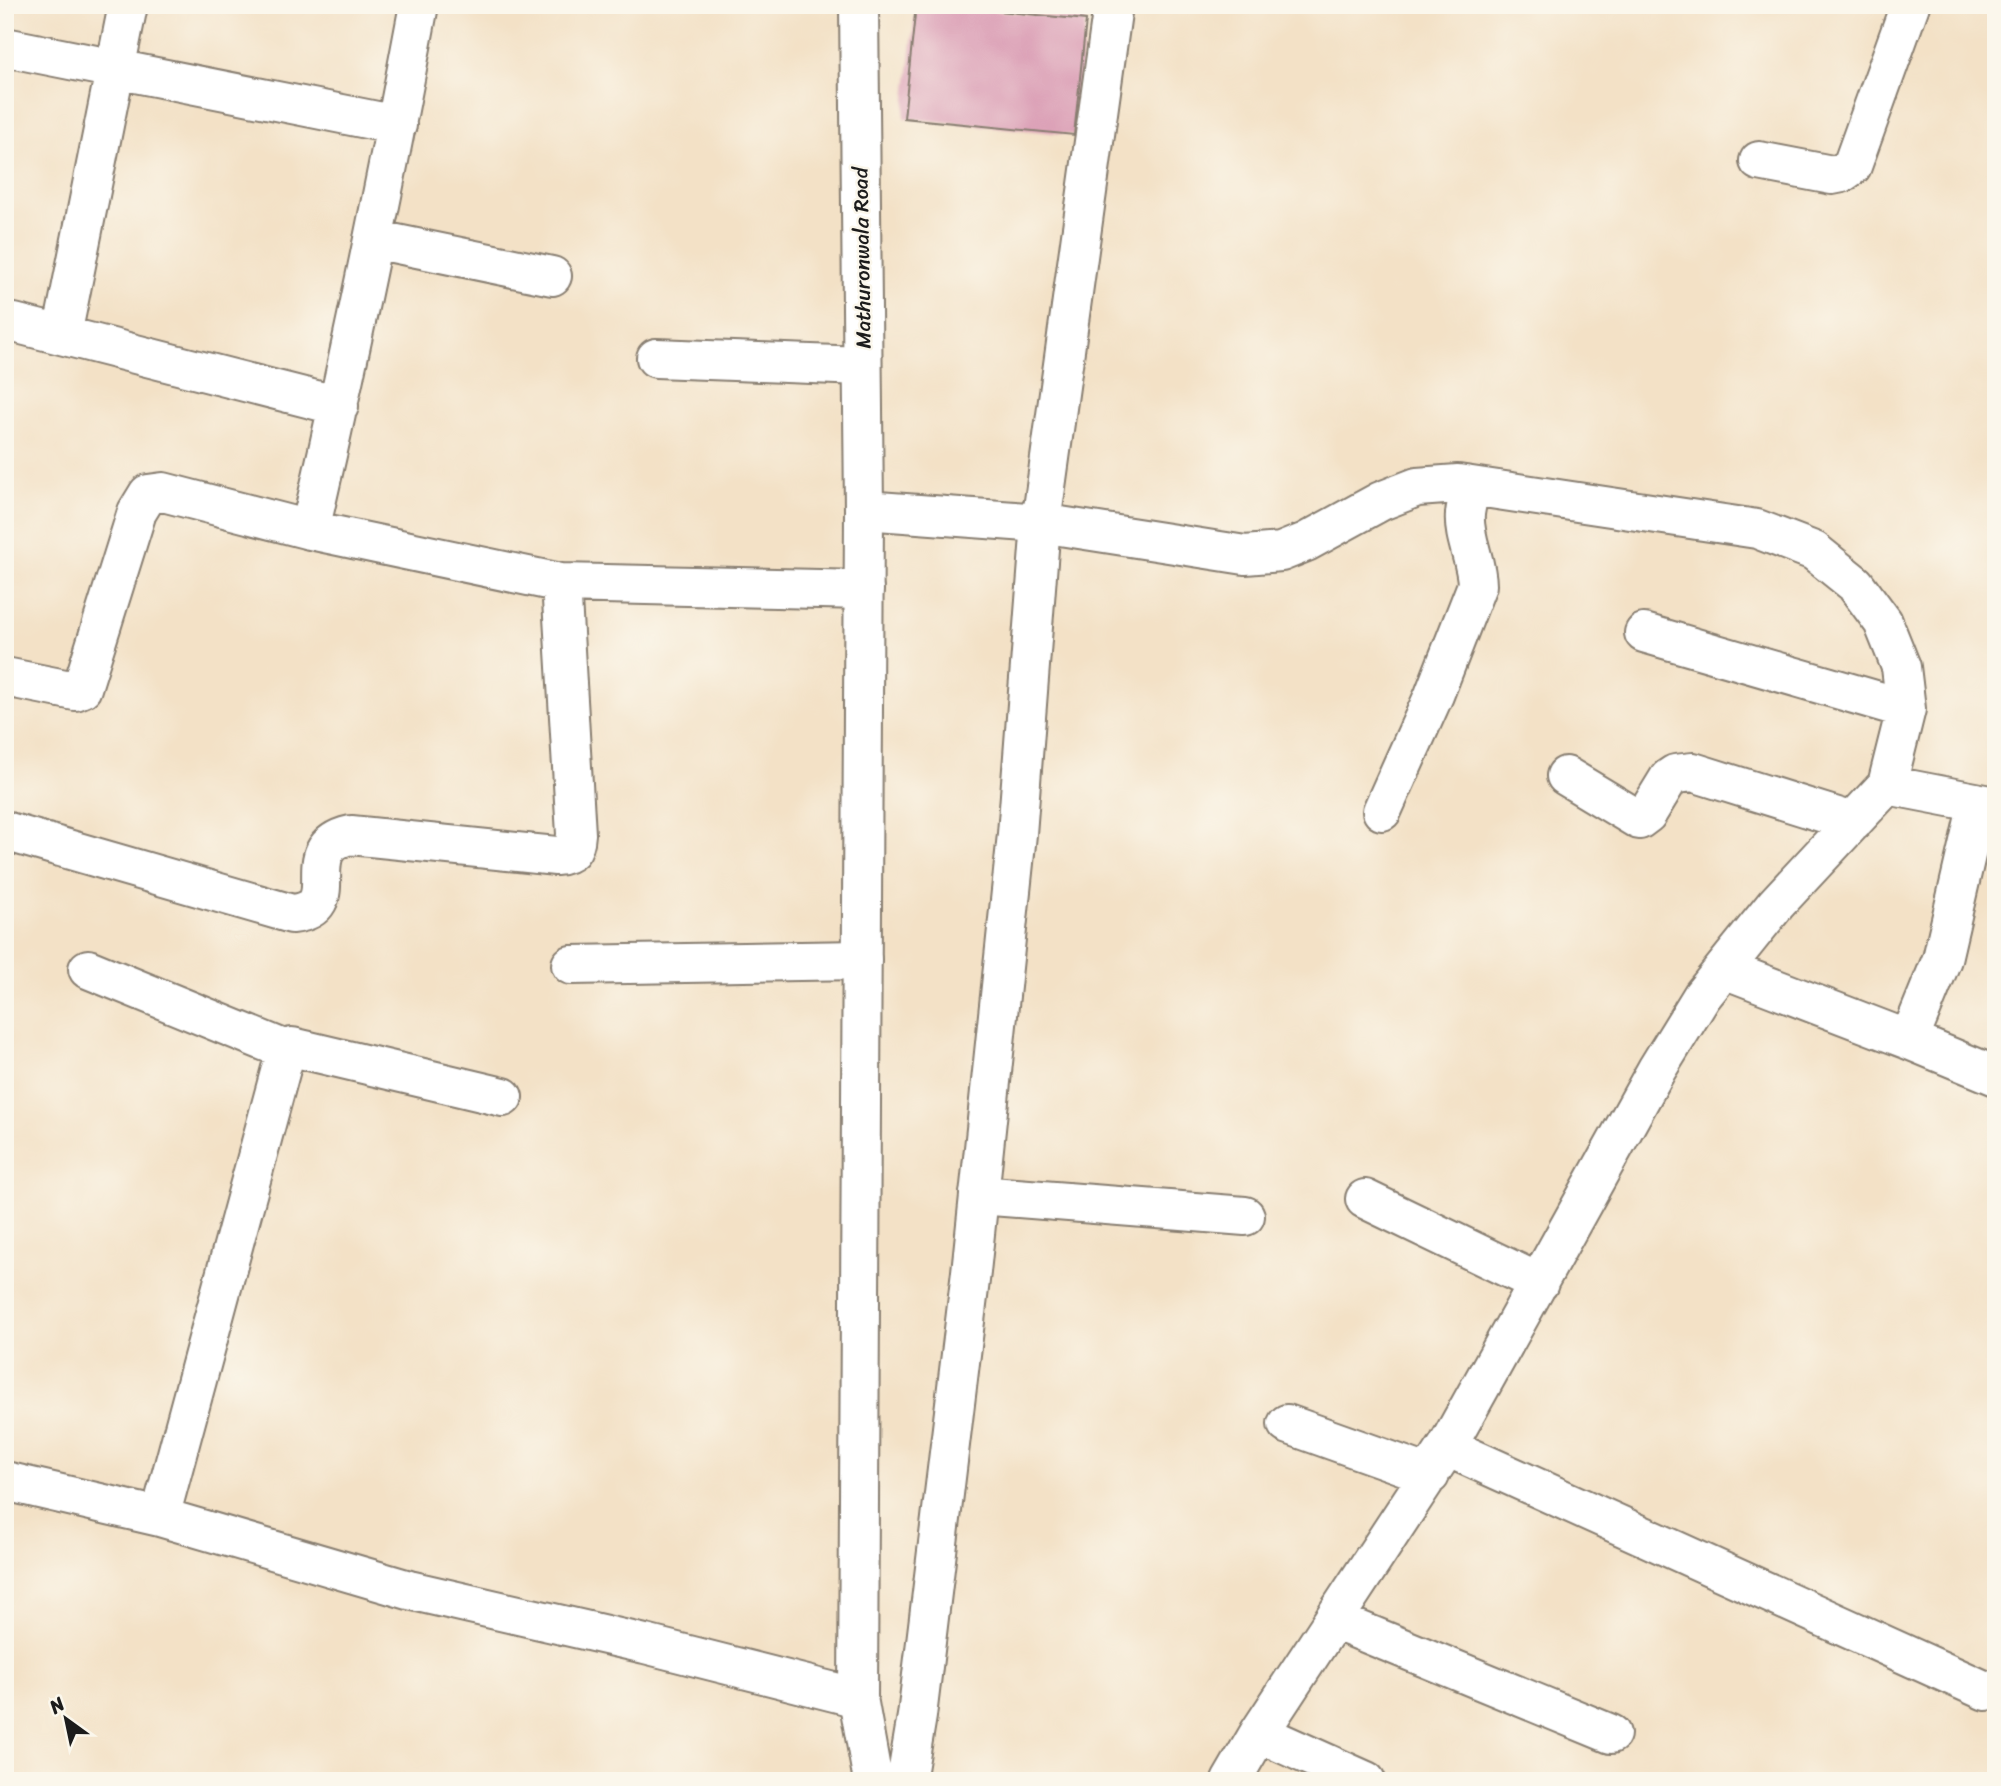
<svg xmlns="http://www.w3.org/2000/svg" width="2001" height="1786" font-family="Sriracha,sans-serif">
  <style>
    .building { fill: #d99ab2 }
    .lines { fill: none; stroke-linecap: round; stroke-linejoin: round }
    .minor-casing { stroke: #887e71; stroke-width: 42 }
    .tertiary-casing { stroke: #887e71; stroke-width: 42 }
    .minor { stroke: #fff; stroke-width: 38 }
    .tertiary { stroke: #fff; stroke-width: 38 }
    .labels { text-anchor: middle; stroke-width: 5; stroke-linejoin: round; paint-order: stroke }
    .street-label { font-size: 21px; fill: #1c1c1c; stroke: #fbf7ec }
  </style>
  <rect width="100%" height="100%" fill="#fbf7ec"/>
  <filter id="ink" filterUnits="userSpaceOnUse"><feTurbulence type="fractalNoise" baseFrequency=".0143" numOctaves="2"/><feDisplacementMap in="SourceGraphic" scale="14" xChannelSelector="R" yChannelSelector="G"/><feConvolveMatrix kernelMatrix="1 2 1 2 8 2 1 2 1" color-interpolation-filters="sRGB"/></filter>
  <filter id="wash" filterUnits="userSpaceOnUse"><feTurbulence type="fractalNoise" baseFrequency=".00686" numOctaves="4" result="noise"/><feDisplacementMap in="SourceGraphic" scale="28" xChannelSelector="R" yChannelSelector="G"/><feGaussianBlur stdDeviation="1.57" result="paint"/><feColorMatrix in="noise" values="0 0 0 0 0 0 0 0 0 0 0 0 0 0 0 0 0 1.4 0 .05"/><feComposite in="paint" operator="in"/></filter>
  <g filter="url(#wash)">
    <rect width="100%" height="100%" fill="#f3e1c6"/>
    <g id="blocks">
      <path class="building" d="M916,5H941L1086,20L1074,135L904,118Z"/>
    </g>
  </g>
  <g filter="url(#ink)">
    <use href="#blocks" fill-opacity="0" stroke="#887e71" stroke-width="2"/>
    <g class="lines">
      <g class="minor-casing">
        <path id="minor" d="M5,47L397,125
          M1759,161L1832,175L1842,173L1852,166L1910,5
          M373,239L552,276
          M14,323L339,406
          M62,335L128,5
          M656,358L862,366
          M864,510L1041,523L1245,555L1281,552L1306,542L1381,501L1417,487L1458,484L1757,529L1814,551L1855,584L1883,622L1901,667L1906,709L1887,785
          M310,530C350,356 386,181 419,5
          M561,583L864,590
          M1644,633L1906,709
          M5,677L75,691L82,688L137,512L148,494L163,492L310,530L561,583L576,834C575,850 571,855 556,856L351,835C291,848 351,908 292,914L5,831
          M1566,776L1639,820L1647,814L1669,778L1675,774L1693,772L1853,822
          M1382,811L1434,695L1477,585C1477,561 1463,538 1465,514C1466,505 1469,495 1470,486
          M571,965L862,960
          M88,969L286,1050L292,1047L503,1097
          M1724,969L1909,1040L1996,1076
          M1909,1040L1942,959L1978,803
          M979,1195L1245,1216
          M1365,1199L1539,1283
          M1287,1424L1430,1475
          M1447,1447L1986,1691
          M5,1481L160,1517L409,1590L645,1644L858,1698
          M160,1517L286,1050
          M1334,1620L1611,1734
          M1259,1733L1366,1781
          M1231,1781L1259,1733L1447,1447L1657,1069L1702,996L1776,904L1887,785L1996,806"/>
      </g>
      <g class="tertiary-casing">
        <path id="tertiary" d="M859,5L864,510L858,1698L873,1781
          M906,1781L917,1716L971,1272L1017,834L1041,523L1113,5"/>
      </g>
      <use href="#minor" class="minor"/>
      <use href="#tertiary" class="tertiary"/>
    </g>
  </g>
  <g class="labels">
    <g class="street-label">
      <text transform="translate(862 258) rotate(-91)" y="7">Mathuronwala Road</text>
    </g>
  </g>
  <rect width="2001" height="1786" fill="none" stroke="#fbf7ec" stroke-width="28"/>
  <g transform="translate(66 1719) rotate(327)" stroke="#fbf7ec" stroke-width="5" paint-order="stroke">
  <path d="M0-5L12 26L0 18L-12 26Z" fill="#1c1c1c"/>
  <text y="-10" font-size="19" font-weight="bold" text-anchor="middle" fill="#1c1c1c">N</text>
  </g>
</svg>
